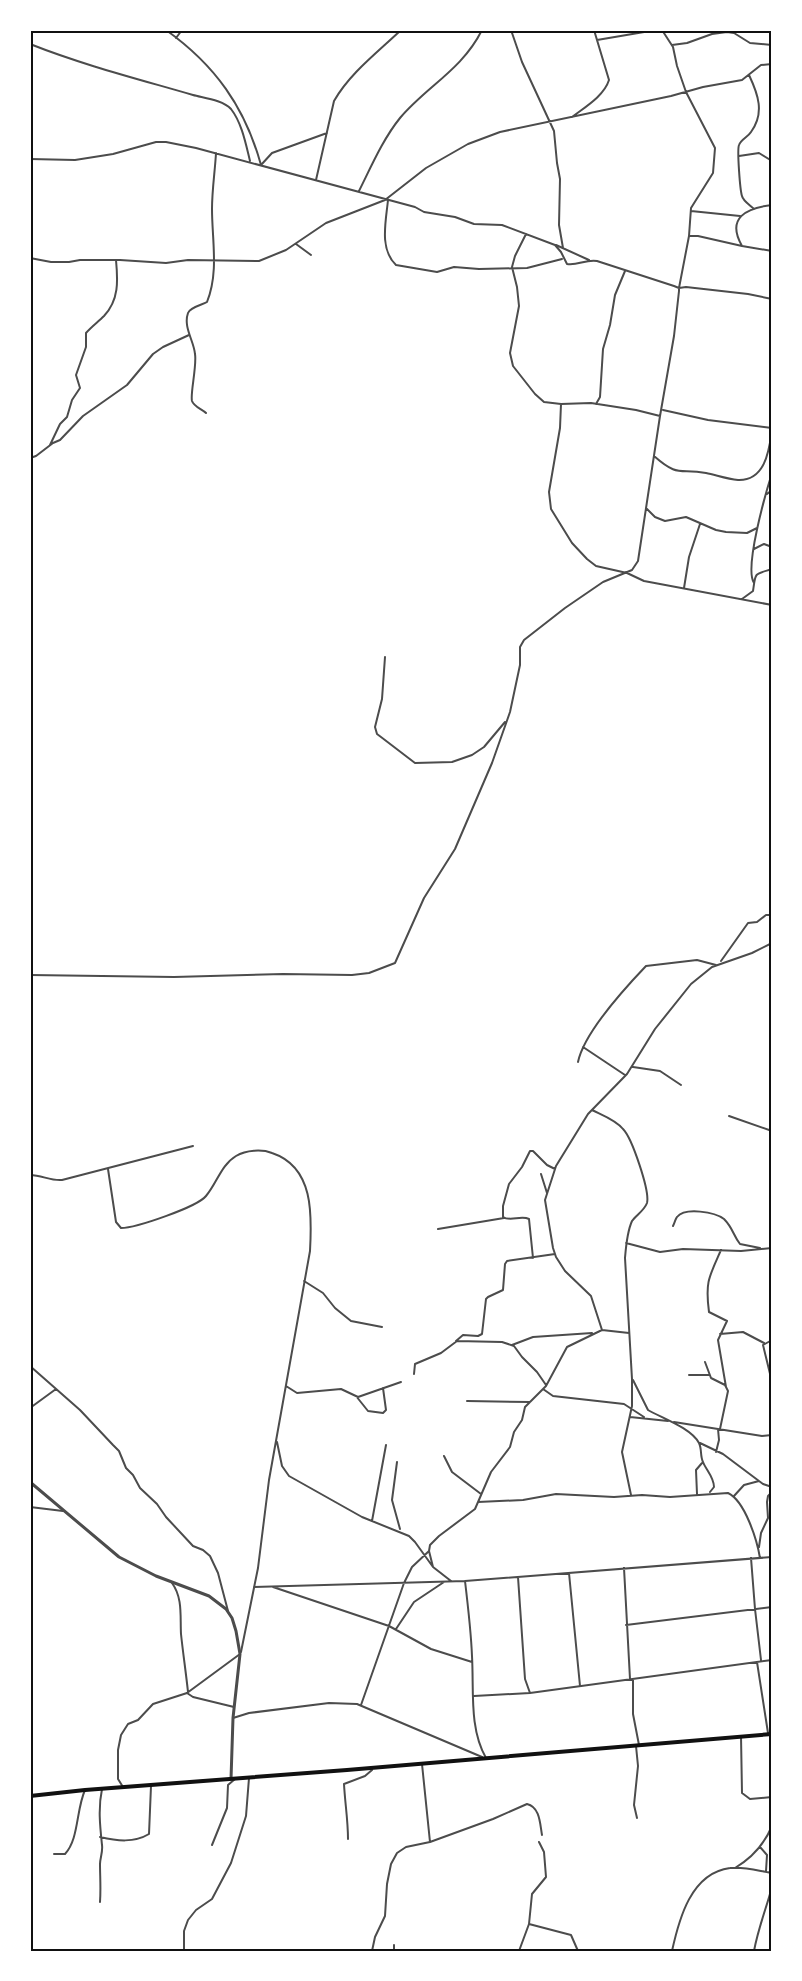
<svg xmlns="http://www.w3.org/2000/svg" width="802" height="1981" font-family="'Roboto Condensed',sans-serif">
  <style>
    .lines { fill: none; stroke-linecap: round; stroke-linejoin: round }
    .minor { stroke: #4c4c4c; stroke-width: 2 }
    .tertiary { stroke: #4c4c4c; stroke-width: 3 }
    .secondary { stroke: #111; stroke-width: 4 }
    .neatline { fill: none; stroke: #111; stroke-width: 2 }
  </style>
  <rect width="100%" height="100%" fill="#fff"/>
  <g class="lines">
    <path class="minor" d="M166,30C215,65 245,107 261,165
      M511,30L522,62L554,131L557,163L560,179L559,225L563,248
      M662,30L673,47L677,66L686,92L715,148L713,173L691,208L689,236
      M176,38L182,30
      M597,40L656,30
      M30,44C83,65 138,79 193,95C204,98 223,100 231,109C242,123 246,145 250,161
      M672,45L687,43L712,34L727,32L734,33L750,43L772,45
      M749,75C758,94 765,113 751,132C748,137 741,139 739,145C737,150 740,190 742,196C743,201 750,205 754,209
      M572,117C585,107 604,96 609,80L594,30
      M739,156L759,153L772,161
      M30,159L75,160L113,154L156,142H166L196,148L415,207L424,212L455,217L474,224L502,225L555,245L561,252L567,264C577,266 586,259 597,261L674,286L679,288V291L674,336L660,416L638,561L632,570L603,582L565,608L524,640L520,647V665L510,712L492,763L455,849L424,898L395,963L369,973L352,975L283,974L174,977L30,975
      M261,165L272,153L327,133
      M316,180L334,101C350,73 378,52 401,30
      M359,191C371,167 383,139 400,118C427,86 462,70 482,30
      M388,200C386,221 379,249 396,265L437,272L454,267L479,269L527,268L562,259
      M691,211L740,216
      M526,234L515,256L512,267L517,287L519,306L510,353L513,366L535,394L544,402L561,404L591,403L636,410L660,416
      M296,244L311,255
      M556,245L589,260
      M742,246C726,218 746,208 772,205
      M772,251L742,246L698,236H689L679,288L686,287L748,294L772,299
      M30,258L51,262H69L80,260H120L166,263L188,260L259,261L286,250L326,223L385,200L426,168L468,144L500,132L671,96L703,87L742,80L761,65L772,64
      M561,404L560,428L549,492L551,509L572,543L587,559L596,566L627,573L644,581L772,605
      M596,404L600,397L603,349L610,325L615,295L625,271
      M663,410L708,420L772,428
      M206,413C202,409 194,407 192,401C190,394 197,366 195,354C194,341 183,327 188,313C190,307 202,305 207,302C219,272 212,240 212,209C212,190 215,171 216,153
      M50,445L60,424L67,417L72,400L80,388L76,375L86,347V333C91,327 98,322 104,316C119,300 118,281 116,260
      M654,456C679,478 679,468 706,473C716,475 727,479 738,480C765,481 769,451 772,431
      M30,458L36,456L53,443L60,440L83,416L127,385L153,354L163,347L189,335
      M767,494L772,490
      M646,508L655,517L665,521L686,517L716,530L726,532L747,533L757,528
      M754,549L764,544L772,547
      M754,583C744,568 766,492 772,473
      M684,588L689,557L700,524
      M742,599L753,591C756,572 753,575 772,569
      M385,657L382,699L375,727L377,734L381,737L415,763L452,762L472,755L484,747L505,722
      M721,961L748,923L757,922L766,915H772
      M583,1047L625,1075
      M578,1062C584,1033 625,988 646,966L697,960L716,965
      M633,1067L660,1071L681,1085
      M592,1110C602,1115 616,1120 623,1129C632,1138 650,1191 647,1203C644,1211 636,1215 632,1221C627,1232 626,1246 625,1258L632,1379V1406L622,1452L631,1495
      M729,1116L772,1131
      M108,1169L116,1222L121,1228C136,1228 197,1207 206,1196C217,1183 221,1165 236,1156C246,1150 262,1149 272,1153C314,1167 312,1215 310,1251L269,1480L258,1568L241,1652
      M541,1174L547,1193
      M30,1175C42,1175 50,1181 62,1180L193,1146
      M673,1226C674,1224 676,1218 677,1217C685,1207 715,1212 724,1219C733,1228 733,1235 740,1244L760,1248
      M438,1229L504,1218
      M626,1243L660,1252L683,1249L741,1251L772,1248
      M721,1250C709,1277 705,1282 709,1312L727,1321L718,1340L726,1387
      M533,1258L529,1219C521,1215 510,1222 503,1217V1206L509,1184L522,1167L530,1151H533L547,1165L555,1169
      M304,1281L323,1293L335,1308L351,1321L382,1327
      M771,1304L772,1280
      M602,1330L591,1296L565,1271L556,1257L553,1248L545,1200L556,1166L588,1114L627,1074L655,1029L691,984L712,967L752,953L772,943
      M720,1334L743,1332L764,1343
      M456,1341L463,1335L478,1336L482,1334L486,1299L488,1297L503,1290L505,1264L507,1261L555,1254
      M512,1345L533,1337L592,1333
      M705,1362L711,1378L725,1385L728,1391L720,1429
      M30,1366L80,1410L113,1445L119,1451L126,1468L133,1475L140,1488L157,1504L166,1517L193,1546L203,1550L210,1556L218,1573L228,1611
      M414,1374L415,1364L441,1353L457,1341L502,1342L514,1346L522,1357L537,1372L546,1385
      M689,1375H709
      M633,1380L648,1410C662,1418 691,1428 699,1443C702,1449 700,1456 703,1462C706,1470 714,1477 714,1487L710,1492
      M772,1382L763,1345L772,1340
      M286,1386L297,1393L341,1389L358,1397L401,1382
      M543,1389L553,1396L624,1404L644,1417
      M356,1396L368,1411L383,1413L386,1410L383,1388
      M467,1401L530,1402
      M30,1408L56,1389
      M630,1417L668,1421
      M674,1422L762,1436L772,1435
      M277,1442L282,1466L289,1476L362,1517L409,1536L415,1542L433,1567L451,1581
      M700,1443L723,1454L763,1484L772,1487
      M716,1452L719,1440L718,1429
      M444,1456L452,1472L481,1494
      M397,1462L392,1500L400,1529
      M697,1494L696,1470L702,1463
      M734,1496L744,1485L759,1481
      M478,1502L523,1500L556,1494L614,1497L642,1495L670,1497L728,1493C745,1501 757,1540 760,1558
      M30,1507L63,1511
      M372,1521L386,1445
      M759,1547L761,1533L768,1518L767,1502L768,1496L772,1492
      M751,1558L755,1609L761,1660
      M433,1567L429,1551L430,1545L439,1536L475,1509L491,1472L510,1447L514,1432L522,1420L525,1407L546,1386L567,1347L602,1330L629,1333
      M624,1568L630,1679
      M569,1573L580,1686
      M518,1577L525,1679L530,1693
      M465,1581C468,1606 471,1631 472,1656C474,1691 469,1728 486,1758
      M172,1583C183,1598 180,1617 181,1634C183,1653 186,1673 188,1692
      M254,1587L465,1581L772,1557
      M273,1587L389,1626L431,1649L472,1662
      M626,1625L772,1607
      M396,1629L414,1602L444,1582
      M757,1662L768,1733
      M633,1679V1714L639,1745
      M187,1693L193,1697L234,1707
      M474,1696L530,1693L772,1660
      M361,1705L404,1583L412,1567L429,1551
      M233,1718L249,1713L329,1703L357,1704L482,1757
      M741,1736L742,1793L750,1799L772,1797
      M636,1746L638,1766L634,1805L637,1818
      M422,1764L430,1842
      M123,1787L118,1779V1750L121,1735L128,1724L138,1720L153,1704L187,1693L240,1654
      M100,1837C117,1841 134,1843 149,1834L151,1786
      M348,1839C348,1820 345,1803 344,1784L365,1776L372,1770
      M212,1845L227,1808L228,1785L235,1779
      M760,1847L767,1855L766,1871
      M54,1854H65C79,1839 76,1810 85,1790
      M735,1868C752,1858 764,1845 772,1826
      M100,1902C101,1889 100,1876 100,1864C100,1858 103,1852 102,1845C100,1826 98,1808 102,1789
      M529,1924L571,1935L578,1951
      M394,1945V1951
      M184,1951V1931L188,1920L196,1910L212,1899L231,1863L246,1816L249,1778
      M372,1951L375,1937L385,1916L387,1884L391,1864L397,1853L406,1847L430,1842L493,1819L527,1804C540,1807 540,1824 542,1835
      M519,1951L529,1924L532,1894L546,1877L544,1852L539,1842
      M672,1951C679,1919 691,1873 730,1868C743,1866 759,1871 772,1873
      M754,1951C758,1929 766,1909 772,1887"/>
    <path class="tertiary" d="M30,1482L119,1557L156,1576L209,1596L226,1609L232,1618L236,1631L240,1654L233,1718L231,1779"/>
    <path class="secondary" d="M30,1796L85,1790L347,1770L772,1734"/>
  </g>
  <rect width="802" height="1981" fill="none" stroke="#ffffff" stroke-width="63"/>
  <rect x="32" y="32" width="738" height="1918" class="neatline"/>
</svg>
